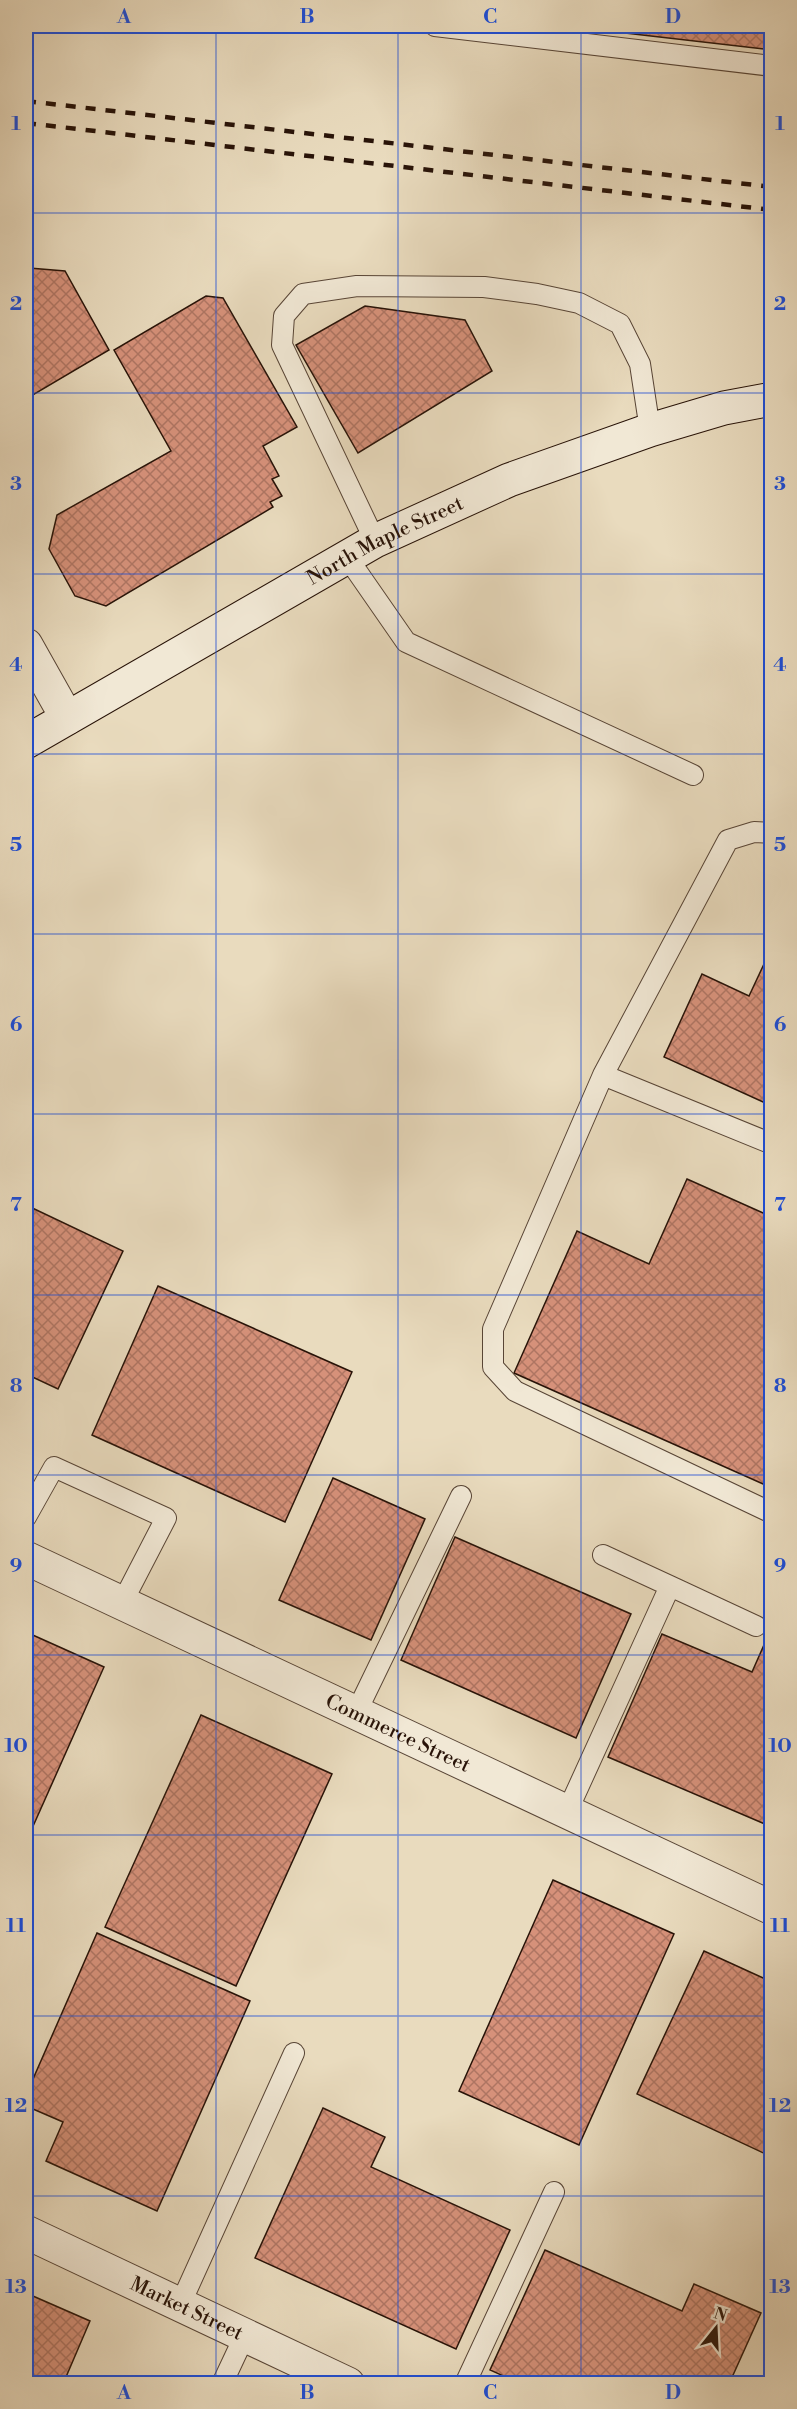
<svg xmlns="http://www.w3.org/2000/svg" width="797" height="2409" font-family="'Libre Bodoni',serif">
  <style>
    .building { fill: url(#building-cross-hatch); stroke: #281308; stroke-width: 1.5 }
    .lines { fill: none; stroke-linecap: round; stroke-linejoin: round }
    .lane-casing { stroke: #584536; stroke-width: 22 }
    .street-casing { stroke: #584536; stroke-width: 35 }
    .secondary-casing { stroke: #281308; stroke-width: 35 }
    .lane { stroke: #f1e8d5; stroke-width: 20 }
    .street { stroke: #f1e8d5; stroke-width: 33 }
    .secondary { stroke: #f1e8d5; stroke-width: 33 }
    .rail { stroke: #281308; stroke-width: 4.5; stroke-dasharray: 10 10; stroke-linecap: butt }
    .grid { fill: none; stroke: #1d4ed8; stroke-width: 1.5; stroke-opacity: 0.55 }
    .labels { text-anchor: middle; stroke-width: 6; stroke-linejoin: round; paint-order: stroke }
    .street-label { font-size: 20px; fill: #281308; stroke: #f1e8d5 }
    .neatline { fill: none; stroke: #1d4ed8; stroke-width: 2 }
    .grid-label { font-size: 20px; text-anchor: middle; font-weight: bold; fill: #1d4ed8 }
  </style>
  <defs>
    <pattern id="building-cross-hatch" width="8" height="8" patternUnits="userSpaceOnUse" patternTransform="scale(1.5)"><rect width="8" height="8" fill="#d6917a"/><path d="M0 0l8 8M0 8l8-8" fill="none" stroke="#ae7562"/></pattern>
  </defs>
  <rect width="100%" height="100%" fill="#e9dbbe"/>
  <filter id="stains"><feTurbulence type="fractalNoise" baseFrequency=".00333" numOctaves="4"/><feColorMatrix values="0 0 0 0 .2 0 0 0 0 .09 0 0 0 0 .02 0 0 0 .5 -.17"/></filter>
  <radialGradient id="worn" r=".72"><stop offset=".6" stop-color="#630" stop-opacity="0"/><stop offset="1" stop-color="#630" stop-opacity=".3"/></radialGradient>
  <path class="building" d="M564,26H772V50Z
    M29,268L65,271L109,350L26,399V270Z
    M206,296L223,298L297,427L263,446L279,476L272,479L282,496L270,502L273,507L106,606L75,596L49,549L57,515L171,451L114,350Z
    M365,306L465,320L492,371L358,453L296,345Z
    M772,947V1106L664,1057L702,974L749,996Z
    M687,1179L772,1217V1488L514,1373L577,1231L649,1264Z
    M26,1205L123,1251L58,1389L26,1374Z
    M158,1286L352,1372L285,1522L92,1435Z
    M333,1478L425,1519L371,1640L279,1600Z
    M455,1537L631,1614L576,1738L401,1660Z
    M771,1629L772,1827L608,1757L662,1634L752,1672Z
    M26,1632L104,1667L26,1842Z
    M201,1715L332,1774L236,1986L105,1927Z
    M553,1880L674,1934L579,2145L459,2091Z
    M97,1933L250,2001L157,2211L46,2161L63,2122L26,2106V2095Z
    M704,1951L772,1982V2157L637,2094Z
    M323,2108L385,2137L371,2167L510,2230L456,2349L255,2258Z
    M545,2250L682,2311L694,2284L761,2313L729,2384H521L490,2370Z
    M26,2293L90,2321L63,2384H26Z"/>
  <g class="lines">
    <g class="lane-casing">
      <path id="lane" d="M435,26L772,66
        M375,541L282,345L284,316L303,294L357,286L484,287L537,294L579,303L620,324L640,364L650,430
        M347,557L406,642L693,775
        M772,833L754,832L728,840L603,1075L493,1329V1367L515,1391L772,1513
        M603,1075L772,1144
        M26,1517L54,1467L166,1518L122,1603
        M603,1555L670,1586
        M356,1713L461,1496
        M567,1812L670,1586L756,1626
        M180,2305L294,2053
        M222,2384L245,2335
        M465,2384L554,2192"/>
    </g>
    <g class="street-casing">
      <g id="street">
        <path d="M26,645L67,718"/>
        <path id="s1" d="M26,1558L772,1908"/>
        <path id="s2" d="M26,2232L348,2384"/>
      </g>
    </g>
    <g class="secondary-casing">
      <g id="secondary">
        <path id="s3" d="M26,742L375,541L509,480L650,430L724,408L772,399"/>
      </g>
    </g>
    <use href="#lane" class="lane"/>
    <use href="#street" class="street"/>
    <use href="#secondary" class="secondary"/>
    <path class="rail" d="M26,101L772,187
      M26,123L772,210"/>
  </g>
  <path class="grid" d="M216,26V2384M398,26V2384M581,26V2384M26,213H772M26,393H772M26,574H772M26,754H772M26,934H772M26,1114H772M26,1295H772M26,1475H772M26,1655H772M26,1835H772M26,2016H772M26,2196H772"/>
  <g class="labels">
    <g class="street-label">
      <text dy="7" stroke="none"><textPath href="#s3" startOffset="412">North Maple Street</textPath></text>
      <text dy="7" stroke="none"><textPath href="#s1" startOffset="411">Commerce Street</textPath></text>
      <text dy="7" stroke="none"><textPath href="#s2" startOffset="178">Market Street</textPath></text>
    </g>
  </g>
  <rect width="797" height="2409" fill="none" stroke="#e9dbbe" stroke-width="66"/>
  <g transform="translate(716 2328) rotate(18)" stroke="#f1e8d5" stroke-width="4.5" paint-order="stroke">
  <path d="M0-4.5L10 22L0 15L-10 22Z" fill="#281308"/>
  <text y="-9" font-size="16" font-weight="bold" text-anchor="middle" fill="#281308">N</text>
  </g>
  <rect x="33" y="33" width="731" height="2343" class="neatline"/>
  <g class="grid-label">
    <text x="124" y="23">A</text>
    <text x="307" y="23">B</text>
    <text x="490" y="23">C</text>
    <text x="673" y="23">D</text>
    <text x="16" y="130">1</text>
    <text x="780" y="130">1</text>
    <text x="16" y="310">2</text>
    <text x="780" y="310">2</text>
    <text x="16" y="490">3</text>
    <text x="780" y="490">3</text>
    <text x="16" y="671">4</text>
    <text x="780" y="671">4</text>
    <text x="16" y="851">5</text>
    <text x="780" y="851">5</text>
    <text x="16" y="1031">6</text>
    <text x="780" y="1031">6</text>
    <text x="16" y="1211">7</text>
    <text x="780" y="1211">7</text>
    <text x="16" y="1392">8</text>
    <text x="780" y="1392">8</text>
    <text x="16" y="1572">9</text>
    <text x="780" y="1572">9</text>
    <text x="16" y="1752">10</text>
    <text x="780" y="1752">10</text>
    <text x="16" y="1932">11</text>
    <text x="780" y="1932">11</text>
    <text x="16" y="2112">12</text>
    <text x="780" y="2112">12</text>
    <text x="16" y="2293">13</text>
    <text x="780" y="2293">13</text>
    <text x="124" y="2399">A</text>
    <text x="307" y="2399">B</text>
    <text x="490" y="2399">C</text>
    <text x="673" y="2399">D</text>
  </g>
  <rect width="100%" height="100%" filter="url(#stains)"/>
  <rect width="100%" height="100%" fill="url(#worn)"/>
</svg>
